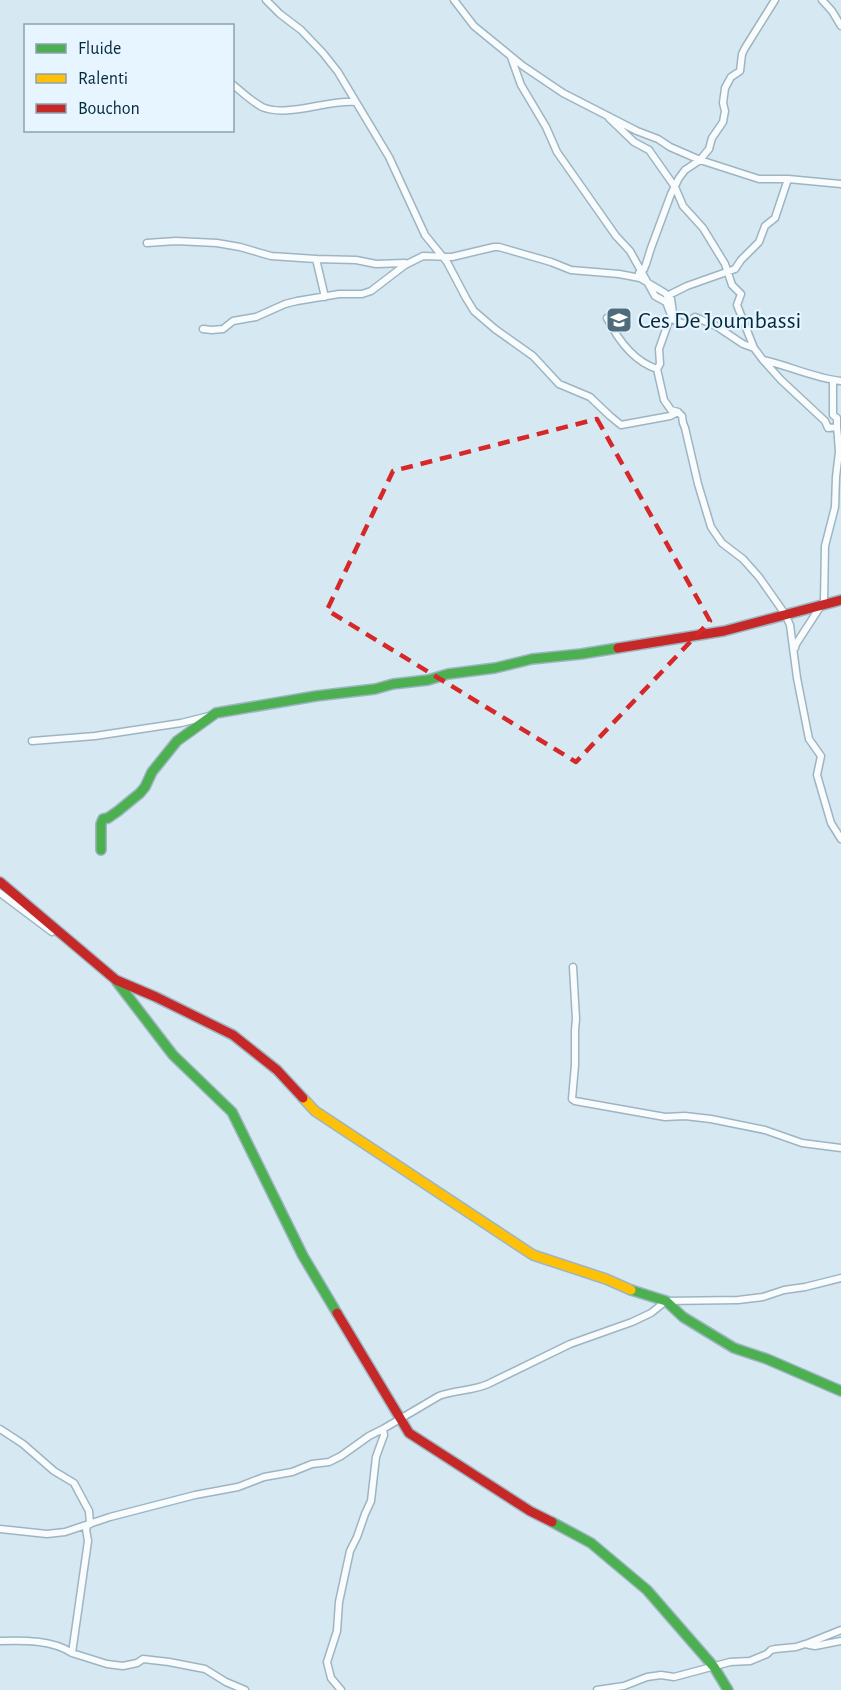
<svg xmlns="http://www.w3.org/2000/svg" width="841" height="1690" font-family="'Alegreya Sans',sans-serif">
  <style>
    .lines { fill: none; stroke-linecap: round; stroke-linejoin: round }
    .street-casing { stroke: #9db5c2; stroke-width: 9 }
    .fast-casing { stroke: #9db5c2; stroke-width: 12 }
    .slow-casing { stroke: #9db5c2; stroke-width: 12 }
    .jam-casing { stroke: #9db5c2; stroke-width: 12 }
    .street { stroke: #f9fcfd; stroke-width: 6 }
    .fast { stroke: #4caf50; stroke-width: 9 }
    .slow { stroke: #ffc107; stroke-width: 9 }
    .jam { stroke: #c62828; stroke-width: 9 }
    .marked { fill: none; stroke: #d62828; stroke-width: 4.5; stroke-dasharray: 12 8; stroke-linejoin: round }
    .labels { text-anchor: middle; stroke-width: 4.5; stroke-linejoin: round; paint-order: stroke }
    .poi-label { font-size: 24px; fill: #04293b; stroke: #e6f5ff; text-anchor: start }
  </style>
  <rect width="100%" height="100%" fill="#d6e8f2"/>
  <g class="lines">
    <g class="street-casing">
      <path id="street" d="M266,0L280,14L301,30L323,53L338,72L389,157L425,235L447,262L466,298L474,311L495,329L533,356L559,384L590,397L610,416L621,425L670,416L678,412
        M454,0L474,26L523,66L563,93L637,131L658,139L670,147L700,160L759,179H788L841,184
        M822,0L832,11L841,26
        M511,57L521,85L546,127L557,152L616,236L630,251L655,296L666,302L671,315L659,349L660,364L657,369
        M232,84C242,92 251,101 262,107C287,118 329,99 356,102
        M609,118L634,142L649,150L675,187L683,206L703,228L725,264L732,285L741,294L737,305L754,348
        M147,243L176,241L217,243L240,247L271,256L316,259L325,297
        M316,259L356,260L376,264L405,263
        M639,273L644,269L646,264L651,248L671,194L679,178L685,170L700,160L709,149L712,138L723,122L725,111L723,103L725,88L731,77L740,71L742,54L745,48L775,0
        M667,296L687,286L735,269L741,260L759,242L765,226L775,218L788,179
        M607,318C618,340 633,361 657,369L664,400L671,410L678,412L682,416L683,423L685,428L698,484L711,527L722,543L743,559L759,577L785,614L790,625L797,678L809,739L821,756L817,775L831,823L841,839
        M203,329L212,330L223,329L233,321L256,317L285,304L297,301L339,294H362L371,291L405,265L423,256L452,257L494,247H499L551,262L571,270L619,274L640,278L665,293L671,299L674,320L684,324L695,317L716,326L743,344L754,348L763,360L781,380L825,421L828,428L837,427L838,437L841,440
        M763,360C790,366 814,378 841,381
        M833,381V415L837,418V427
        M795,648L796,644L824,601L825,546L835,507L836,477L839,452L838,438
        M32,741L95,736L181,723L209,716
        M0,893L52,932
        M573,967L576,1019L575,1030V1065L572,1099L575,1101L665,1117L685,1116L711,1119L765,1130L802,1143L841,1148
        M0,1429L23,1444L54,1471L74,1483L89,1511L90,1524
        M88,1525L86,1529L88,1541L72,1653L107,1664L123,1666L137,1663L143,1659L169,1662L205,1669L226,1682L245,1690
        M0,1529L47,1534L65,1532L110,1517L195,1495L238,1487L264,1477L292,1472L312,1464L329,1462L341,1456L369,1436L383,1429L439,1396C455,1390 472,1391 488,1384L570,1344L632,1322L651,1313L666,1301L738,1300L763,1297L784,1290L805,1287L841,1278
        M0,1641C23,1640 53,1640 72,1653
        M806,1644L841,1630
        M341,1690L331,1678L327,1662L337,1631L339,1602L350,1551L357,1537L365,1514L371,1501L376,1457L384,1435L383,1429
        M597,1690L624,1686L647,1677L661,1675L674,1677L730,1662L750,1661L767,1654L771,1650L775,1649L796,1647L805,1644L815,1646L841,1641"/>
    </g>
    <g class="fast-casing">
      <path id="fast" d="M101,850V824L103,819L108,818L118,811L140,793L145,787L152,772L177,741L216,713L316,696L375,689L393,684L428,680L448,674L495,668L532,659L581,654L618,648
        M117,982L173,1055L232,1112L303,1256L337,1313
        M631,1290L666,1301L683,1317L734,1348L767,1359L841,1391
        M552,1522L591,1543L647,1590L714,1667L728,1690"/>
    </g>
    <g class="slow-casing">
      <path id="slow" d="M303,1098L315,1111L533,1255L606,1279L631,1290"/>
    </g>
    <g class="jam-casing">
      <path id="jam" d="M618,648L724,631L841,600
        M0,882L116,980L156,997L233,1035L277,1070L303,1098
        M337,1313L409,1433L530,1511L552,1522"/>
    </g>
    <use href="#street" class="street"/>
    <use href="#fast" class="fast"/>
    <use href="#slow" class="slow"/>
    <use href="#jam" class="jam"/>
  </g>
  <path class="marked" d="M597,419L710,621L576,762L327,610L393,471Z"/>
  <defs>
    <g id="school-square" transform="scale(1.35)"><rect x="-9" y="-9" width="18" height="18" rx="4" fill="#4e6c7b" stroke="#e6f5ff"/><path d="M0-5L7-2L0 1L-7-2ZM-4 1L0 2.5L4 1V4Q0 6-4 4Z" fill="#fff"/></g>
  </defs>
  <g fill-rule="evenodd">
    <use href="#school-square" x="619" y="320"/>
  </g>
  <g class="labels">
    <g class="poi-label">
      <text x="638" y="328">Ces De Joumbassi</text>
    </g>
  </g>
  <rect x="24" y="24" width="210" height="108" fill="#e6f5ff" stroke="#8ca3b1" stroke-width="1.5"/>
  <rect x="36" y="44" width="30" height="9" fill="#4caf50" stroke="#8ca3b1" stroke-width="1.5"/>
  <text x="78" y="54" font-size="18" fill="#04293b">Fluide</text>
  <rect x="36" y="74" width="30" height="9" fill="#ffc107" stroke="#8ca3b1" stroke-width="1.5"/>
  <text x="78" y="84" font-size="18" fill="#04293b">Ralenti</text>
  <rect x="36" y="104" width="30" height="9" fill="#c62828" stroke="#8ca3b1" stroke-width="1.5"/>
  <text x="78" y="114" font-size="18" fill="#04293b">Bouchon</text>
</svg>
